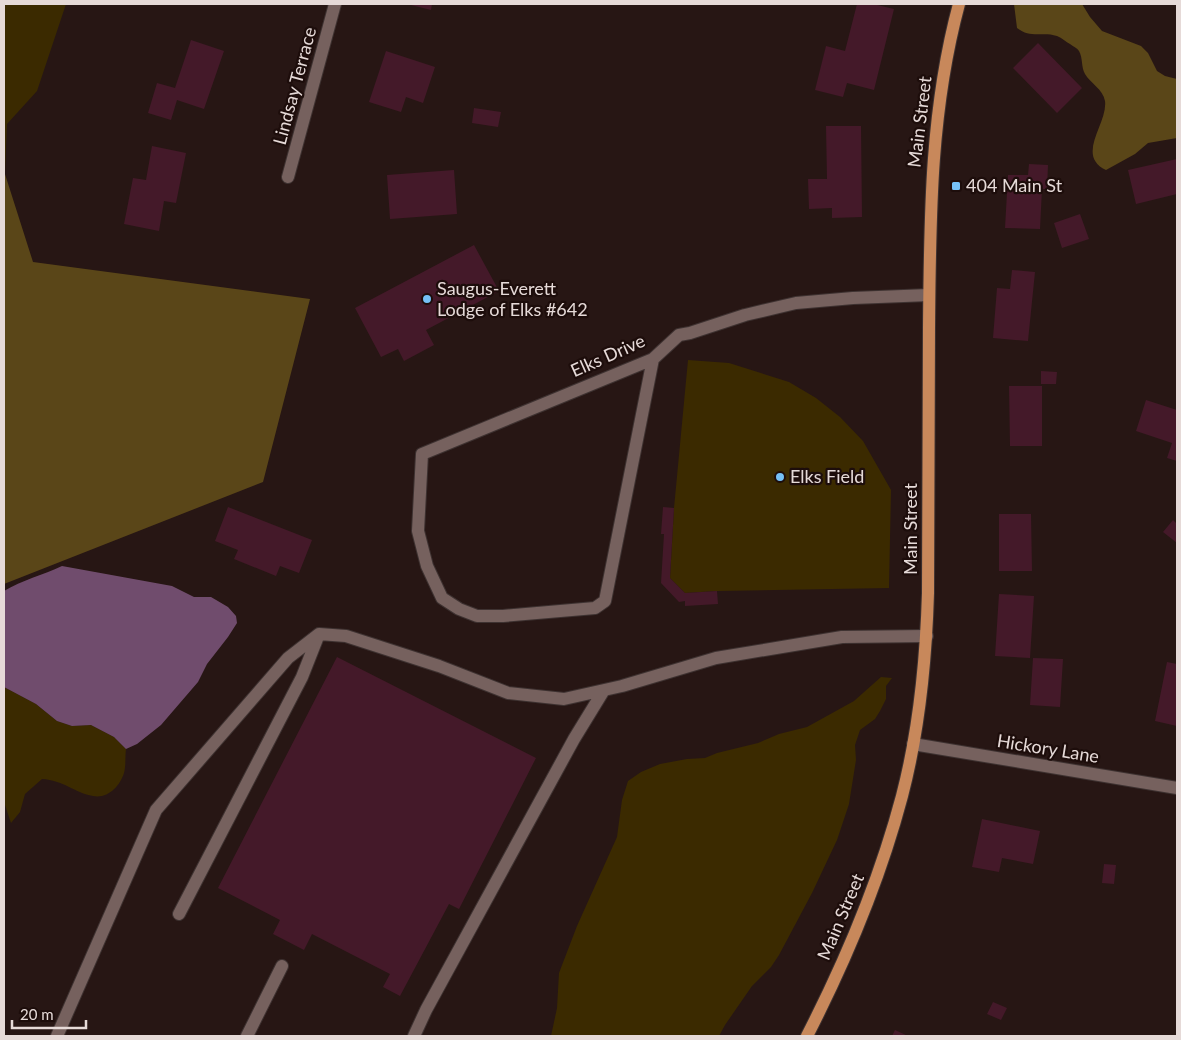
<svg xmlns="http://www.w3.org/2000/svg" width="1181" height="1040" font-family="Lato,sans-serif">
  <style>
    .green { fill: #3b2a00 }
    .forest { fill: #5a4618 }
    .water { fill: #704c6d }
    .building { fill: #441929 }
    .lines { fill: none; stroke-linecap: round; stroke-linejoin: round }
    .minor-casing { stroke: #3e3231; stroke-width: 14 }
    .major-casing { stroke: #3e3231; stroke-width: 14 }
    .minor { stroke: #76615e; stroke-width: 12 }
    .major { stroke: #c8885b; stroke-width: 12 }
    .poi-dot { fill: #75c0f6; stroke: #1d0d0b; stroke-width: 2 }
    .labels { text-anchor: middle; stroke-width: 4.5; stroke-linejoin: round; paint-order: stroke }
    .street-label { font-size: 18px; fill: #e6dad8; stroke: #1d0d0b }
    .poi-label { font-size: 18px; fill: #e6dad8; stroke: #1d0d0b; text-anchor: start }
  </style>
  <rect width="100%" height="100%" fill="#271614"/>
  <path class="green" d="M4,4H66L37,91L7,124L4,197Z
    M688,360L729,363L789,382L816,398L840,417L863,441L891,490L889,588L717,591L685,593L670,578L674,508Z
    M881,677L892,678L886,686V699L880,711L875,719L860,730L855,745L856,760L849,804L837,840L812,893L779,955L771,967L752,986L725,1025L719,1036H551L557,1008L559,973L577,926L617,837L622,800L628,781L641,772L660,764L687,759L705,758L717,753L758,743L779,734L807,727L854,701Z
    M4,687L36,704L57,721L72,726L91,725L114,737L126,749C125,756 126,766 124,773C120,786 108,799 93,796C75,793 63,780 42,779L25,794L20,812L11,823L4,802Z"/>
  <path class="forest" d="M1014,4H1082L1090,17L1102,31L1141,46L1148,53L1157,71L1165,76L1177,79V138L1148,143L1135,154L1106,170C1075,155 1108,124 1105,101C1103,89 1090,83 1085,74C1081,67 1083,58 1079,51C1077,48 1074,47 1070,44C1066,42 1062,38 1057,36C1043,31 1031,39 1017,28Z
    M4,171L33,262L310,299L263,482L4,584Z"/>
  <path class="water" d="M62,566L172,586L194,597H211L228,607L236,616L237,623L228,637L207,664L198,682L161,725L137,744L126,749L114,737L91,725L72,726L57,721L36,704L4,687V591C22,580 43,575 62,566Z"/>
  <path class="building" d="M407,4H432L431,10Z
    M857,4H873L894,9L874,90L847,83L843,97L815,90L826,46L845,51Z
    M191,40L224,51L204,109L177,100L171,120L148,113L157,83L175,88Z
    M1038,43L1082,88L1057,113L1013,68Z
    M386,51L435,67L423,103L406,97L401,112L369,102Z
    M474,108L501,112L498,127L472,123Z
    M826,126H861L862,217L832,218V208L809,209L808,179H827Z
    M152,146L186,153L176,203L164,201L159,231L124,224L133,178L146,180Z
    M1177,159V194L1136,204L1128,170Z
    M1029,164L1048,165L1047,189H1042L1040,229L1005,228L1008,175H1028Z
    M454,170L457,214L390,219L387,175Z
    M1080,214L1089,239L1062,248L1054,223Z
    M474,245L499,291L426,330L434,345L404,361L398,349L381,357L355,308Z
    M1012,270L1035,272L1028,341L993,338L997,288L1010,289Z
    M1041,371L1057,372L1056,384H1041Z
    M1009,386H1042V446H1010Z
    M1146,400L1177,410V461L1167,458L1172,443L1136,431Z
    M228,507L312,540L299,573L280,566L276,576L234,559L238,550L215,541Z
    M663,507L674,508L670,578L685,593L717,591L718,604L685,606V601L679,602L661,583L664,534H661Z
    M999,514H1031L1032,571H999Z
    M1173,520L1177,524V543L1163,532Z
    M999,594L1034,596L1030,658L995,656Z
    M337,657L536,758L459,909L449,904L400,996L383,987L390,974L312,934L304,950L273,934L280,920L218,888Z
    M1033,658L1063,659L1060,707L1030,705Z
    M1167,662L1177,664V726L1155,721Z
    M982,819L1040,831L1033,864L1002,858L999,872L972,867Z
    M1104,864L1116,865L1114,884L1102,883Z
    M993,1002L1007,1008L1001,1020L987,1014Z
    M895,1030L908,1036H892Z"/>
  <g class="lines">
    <g class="minor-casing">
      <path id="minor" d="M288,177L335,4
        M653,359L605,601L595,608L503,616H477L459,609L442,598L427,566L418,531L422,454L653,359L679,335L690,333L745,315L796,303L853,298L929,295
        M913,744L1177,788
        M179,914L302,677L319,634
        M57,1036L156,810L288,658L319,634L346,636L439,666L508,693L564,699L622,686L716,658L842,637L927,636
        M247,1036L282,966
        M414,1036L426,1010L574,739L604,690"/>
    </g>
    <g class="major-casing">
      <path id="major" d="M807,1036C846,960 880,879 902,796C919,731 926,661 928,593C928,505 929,416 929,328C930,218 930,111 959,4"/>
    </g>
    <use href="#minor" class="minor"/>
    <use href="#major" class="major"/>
  </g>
  <g class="poi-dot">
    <rect x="951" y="181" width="10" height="10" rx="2.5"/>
    <circle cx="427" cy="299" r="5"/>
    <circle cx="780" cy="477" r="5"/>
  </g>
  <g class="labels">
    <g class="street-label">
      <text transform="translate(295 86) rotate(-75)" y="6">Lindsay Terrace</text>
      <text transform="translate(920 122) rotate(-83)" y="6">Main Street</text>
      <text transform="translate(608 356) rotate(-24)" y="6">Elks Drive</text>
      <text transform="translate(911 529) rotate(-90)" y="6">Main Street</text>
      <text transform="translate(1048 749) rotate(9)" y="6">Hickory Lane</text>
      <text transform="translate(841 917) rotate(-67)" y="6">Main Street</text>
    </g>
    <g class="poi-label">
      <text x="966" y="192">404 Main St</text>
      <text x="437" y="295">Saugus-Everett<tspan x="437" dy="21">Lodge of Elks #642</tspan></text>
      <text x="790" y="483">Elks Field</text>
    </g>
  </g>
  <rect width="1181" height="1040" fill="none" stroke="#e6dad8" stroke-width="10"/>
  <path d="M12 1020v8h74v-8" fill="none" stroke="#e6dad8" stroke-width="2.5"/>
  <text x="20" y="1020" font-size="15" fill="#e6dad8" stroke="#1d0d0b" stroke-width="4" paint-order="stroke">20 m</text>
</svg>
